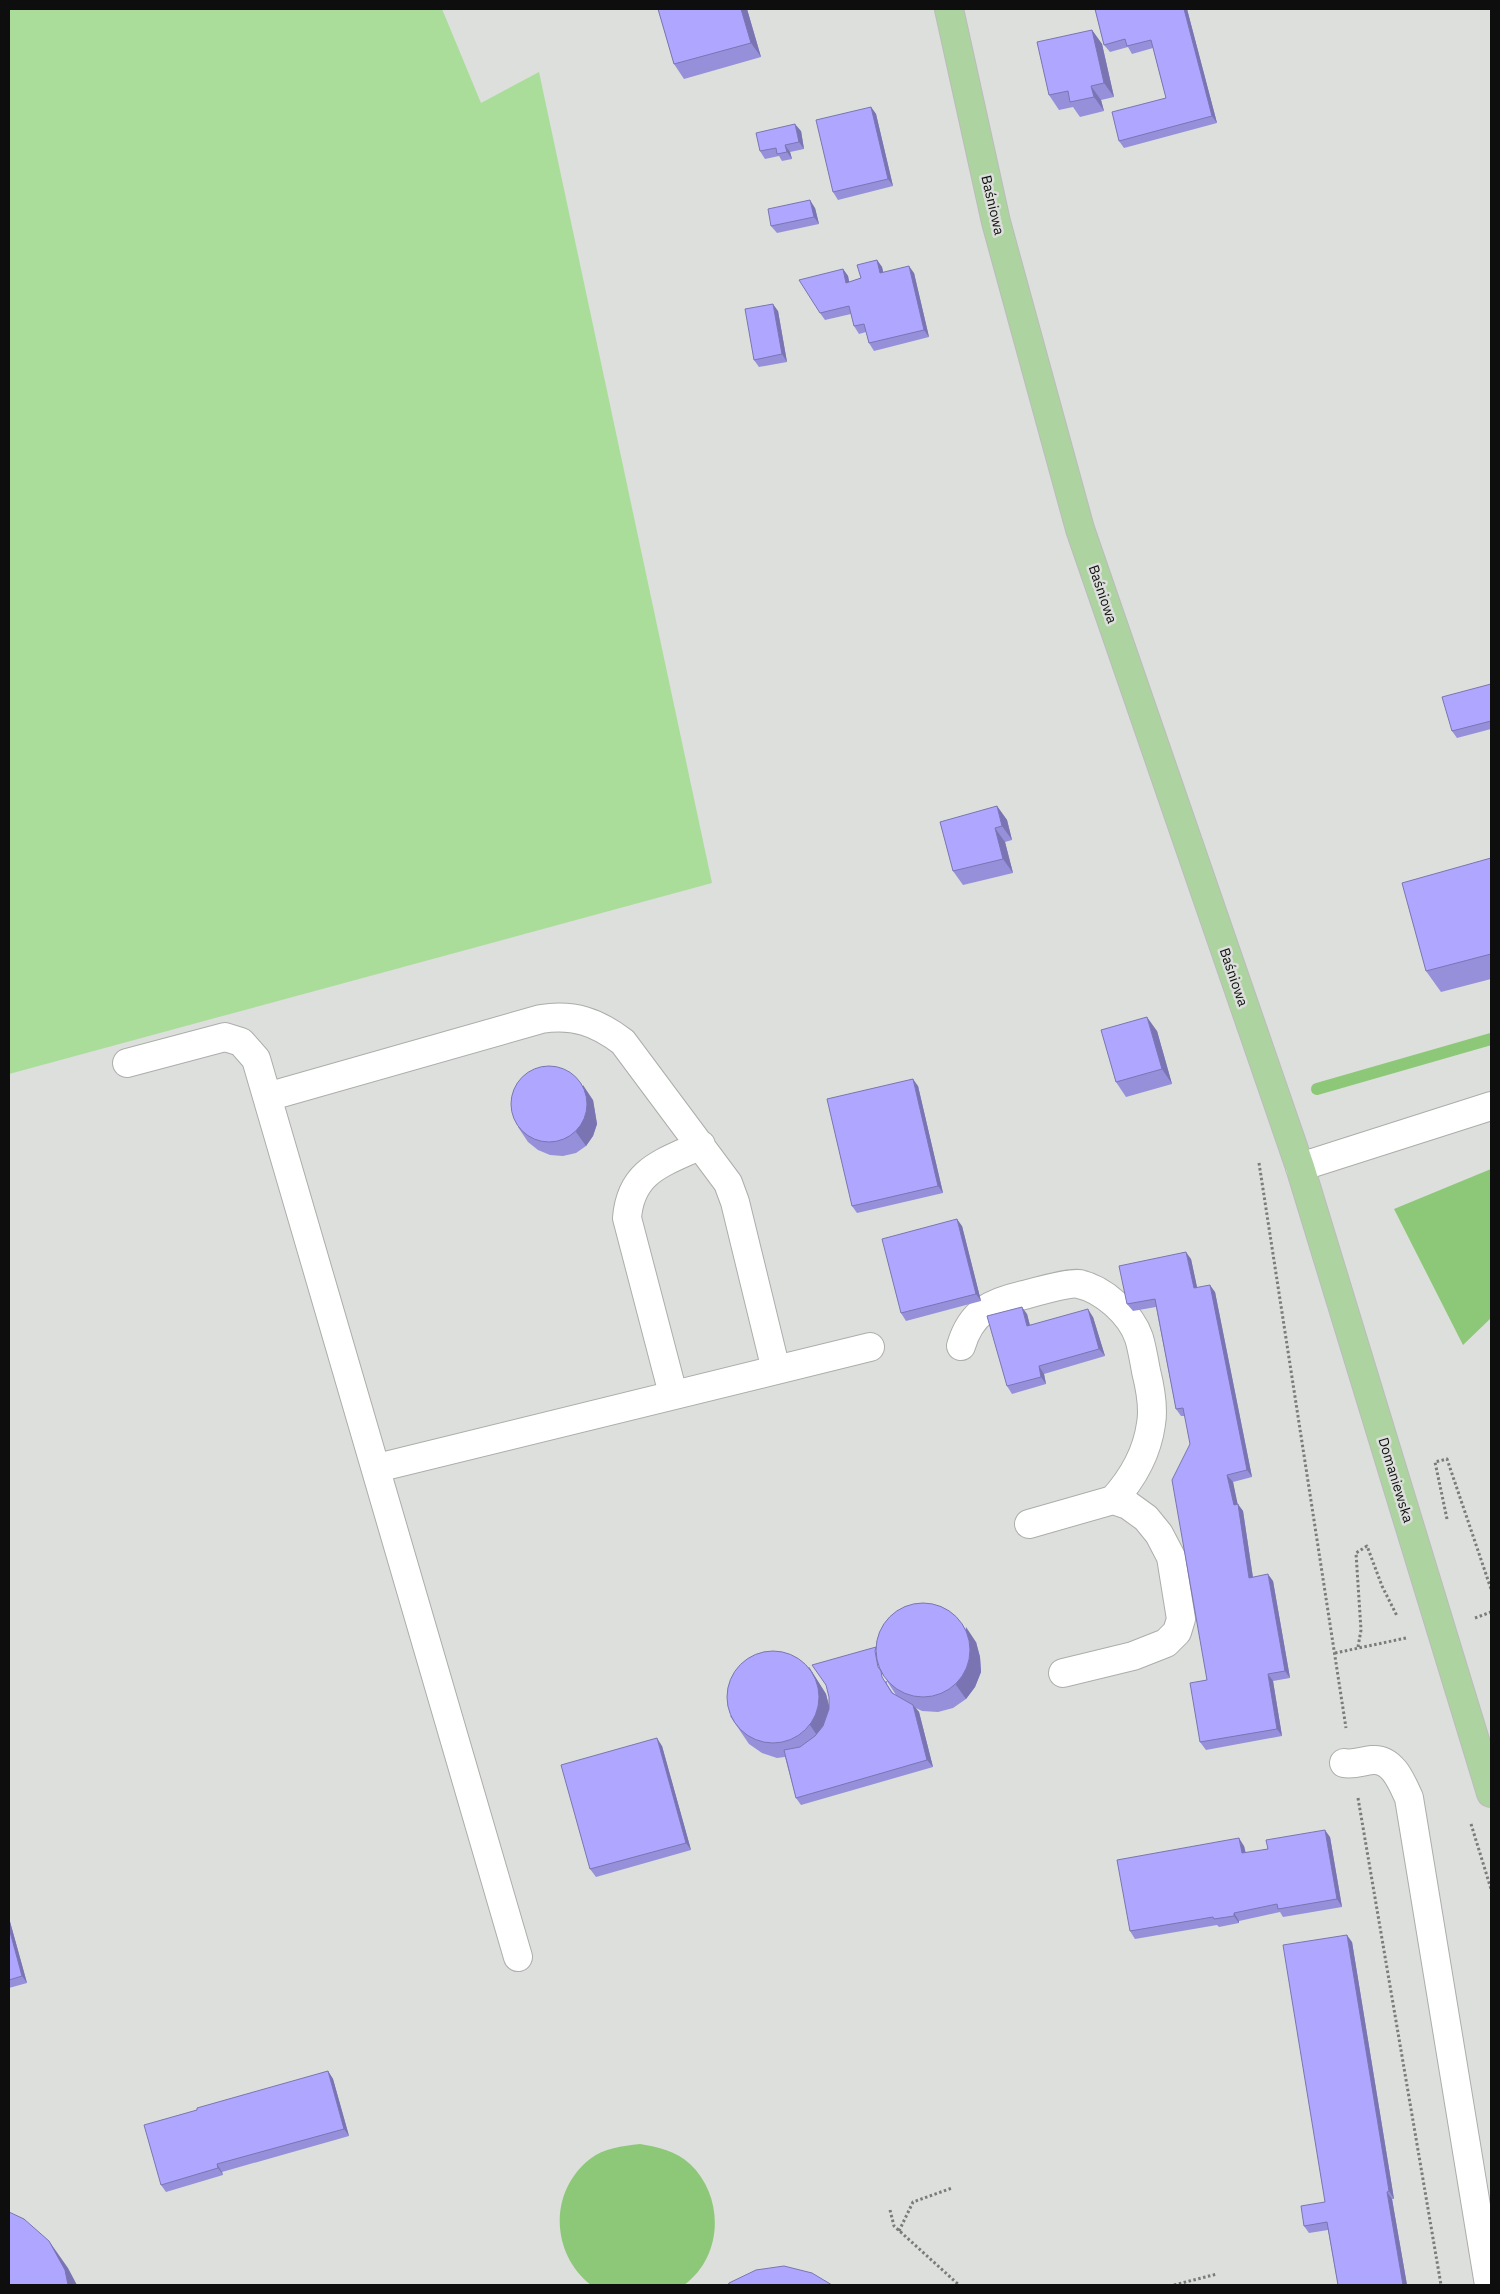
<svg xmlns="http://www.w3.org/2000/svg" width="1500" height="2294" font-family="'IBM Plex Sans',sans-serif">
  <style>
    .green { fill: #aadd9a }
    .water { fill: #8cc878 }
    .lines { fill: none; stroke-linecap: round; stroke-linejoin: round }
    .stream { stroke: #8cc878; stroke-width: 12 }
    .minor-casing { stroke: #abaeaa; stroke-width: 30 }
    .major-casing { stroke: #bbbcbb; stroke-width: 30 }
    .path { stroke: #7a7c7a; stroke-width: 3; stroke-dasharray: 2.5 2.5; stroke-linecap: butt }
    .minor { stroke: #fff; stroke-width: 28 }
    .major { stroke: #add4a0; stroke-width: 28 }
    .wall { fill: #9690db; fill-rule: evenodd }
    .shaded-wall { fill: #7a75b2 }
    .building { fill: #afa7ff; stroke: #7a75b2 }
    .labels { text-anchor: middle; stroke-width: 5; stroke-linejoin: round; paint-order: stroke }
    .street-label { font-size: 14px; fill: #0d0e0d; stroke: #dcdfdb }
  </style>
  <rect width="100%" height="100%" fill="#dcdfdb"/>
  <path class="green" d="M9,9H442L481,103L539,72L712,883L9,1074Z"/>
  <path class="water" d="M1491,1169V1318L1463,1345L1394,1209Z
    M640,2144C658,2147 676,2151 690,2164C725,2197 723,2257 684,2285H591C551,2254 548,2192 590,2159C604,2148 622,2146 640,2144Z"/>
  <g class="lines">
    <path class="stream" d="M1317,1089L1491,1039"/>
    <g class="minor-casing">
      <path id="minor" d="M127,1063L225,1037L241,1042L256,1059L518,1957
        M267,1097L541,1019C574,1014 597,1022 623,1042L728,1183L735,1202L776,1370
        M1300,1167L1491,1106
        M961,1346C971,1312 991,1302 1024,1295C1035,1292 1070,1282 1079,1284C1103,1289 1131,1314 1139,1338C1142,1348 1144,1360 1146,1371C1150,1387 1154,1407 1151,1424C1147,1453 1133,1478 1113,1500
        M673,1394L627,1218C631,1170 663,1163 701,1145
        M377,1468L870,1347
        M1029,1524L1113,1500L1128,1505L1146,1518L1159,1534L1171,1557L1181,1619L1177,1632L1166,1643L1133,1656L1063,1673
        M1344,1763C1354,1765 1362,1761 1372,1760C1393,1758 1402,1783 1409,1798L1489,2285"/>
    </g>
    <g class="major-casing">
      <path id="major" d="M949,9L996,222L1080,529L1300,1167L1491,1793"/>
    </g>
    <path class="path" d="M1259,1163L1346,1728
      M1447,1519L1435,1462L1447,1459L1491,1589
      M1475,1618L1491,1612
      M1358,1647L1361,1630L1356,1553L1367,1546L1382,1586L1397,1616
      M1335,1653L1406,1638
      M1358,1798L1441,2285
      M1471,1824L1491,1889
      M890,2210L894,2226L959,2285
      M899,2231L913,2202L952,2188
      M1174,2285L1217,2274"/>
    <use href="#minor" class="minor"/>
    <use href="#major" class="major"/>
  </g>
  <path class="wall" d="M658,9H747L761,57L684,79L674,64Z
    M1095,9H1187L1217,123L1124,148L1119,141L1166,98L1153,48L1132,54L1128,47L1110,52L1104,45Z
    M1092,30L1102,44L1114,97L1101,100L1104,111L1080,117L1073,107L1059,110L1049,95Z
    M871,107L876,114L893,186L838,200L833,192Z
    M801,131L804,149L790,152L792,159L782,161L779,156L765,159L760,151Z
    M815,208L819,224L777,233L771,226Z
    M877,260L882,267L883,272L914,273L929,337L874,351L869,343L866,332L859,334L854,326L851,314L825,320L820,313L843,269L848,276L849,282L861,278Z
    M778,311L787,362L759,367L754,360Z
    M1491,684V729L1457,738L1452,731Z
    M997,806L1007,820L1012,840L1005,842L1013,873L963,885L953,871Z
    M1491,858V979L1441,992L1426,971Z
    M1157,1031L1172,1084L1126,1097L1116,1082Z
    M918,1086L943,1193L857,1213L852,1206Z
    M593,1100L597,1124L593,1136L586,1146L576,1153L563,1156L550,1155L538,1150L528,1142L518,1127Z
    M962,1226L981,1301L906,1321L901,1313Z
    M1191,1259L1197,1288L1215,1292L1252,1477L1233,1482L1237,1504L1243,1511L1253,1577L1273,1581L1290,1678L1273,1681L1282,1736L1206,1750L1200,1742L1207,1680L1190,1444L1185,1416H1181L1176,1409L1156,1307L1133,1311L1127,1304Z
    M1027,1314L1030,1325L1093,1317L1105,1356L1044,1374L1046,1384L1012,1394L1007,1386Z
    M976,1642L980,1657L981,1672L975,1687L966,1699L953,1708L938,1712L922,1711L916,1708L919,1712L933,1767L801,1805L796,1798L785,1757L777,1758L762,1753L749,1744L730,1716L809,1667L826,1694L829,1706ZM887,1681L896,1695L893,1693L887,1684Z
    M662,1746L691,1850L596,1877L590,1869Z
    M1330,1837L1342,1907L1283,1917L1280,1912L1239,1921V1923L1219,1927L1217,1925L1135,1939L1130,1931L1244,1846L1246,1853Z
    M9,1918L27,1983L9,1988Z
    M1352,1942L1394,2199H1392L1407,2285H1338L1328,2230L1309,2233L1304,2226L1325,2202Z
    M328,2071L333,2079L349,2136L222,2172L223,2175L166,2192L161,2185L197,2110Z"/>
  <path class="shaded-wall" d="M741,9H747L761,57L751,43Z
    M1184,9H1187L1217,123L1212,116Z
    M1092,30L1102,44L1114,97L1104,83Z
    M1091,86L1101,100L1104,111L1094,97Z
    M871,107L876,114L893,186L888,179Z
    M795,124L801,131L804,149L799,142Z
    M785,145L790,152L792,159L787,152Z
    M810,200L815,208L819,224L814,217Z
    M877,260L882,267L885,280L880,273Z
    M909,266L914,273L929,337L924,330Z
    M843,269L848,276L851,290L846,283Z
    M773,304L778,311L787,362L782,354Z
    M997,806L1007,820L1012,840L1002,826Z
    M995,828L1005,842L1013,873L1003,859Z
    M1147,1017L1157,1031L1172,1084L1162,1069Z
    M913,1079L918,1086L943,1193L938,1186Z
    M583,1085L593,1100L597,1124L593,1136L586,1146L576,1132Z
    M957,1219L962,1226L981,1301L976,1294Z
    M1186,1252L1191,1259L1199,1296L1194,1288Z
    M1210,1285L1215,1292L1252,1477L1247,1470Z
    M1022,1307L1027,1314L1032,1334L1027,1326Z
    M1088,1309L1093,1317L1105,1356L1099,1349Z
    M1039,1366L1044,1374L1046,1384L1041,1377Z
    M1227,1475L1233,1482L1239,1510L1238,1504L1243,1511L1254,1585L1249,1578Z
    M1268,1574L1273,1581L1290,1678L1285,1671Z
    M966,1627L976,1642L980,1657L981,1672L975,1687L966,1699L956,1685Z
    M809,1667L826,1694L830,1710L820,1740L810,1725Z
    M1268,1674L1273,1681L1282,1736L1277,1729Z
    M913,1705L919,1712L933,1767L927,1760Z
    M657,1738L662,1746L691,1850L686,1843Z
    M1325,1830L1330,1837L1342,1907L1337,1899Z
    M1239,1838L1244,1846L1247,1861L1242,1853Z
    M1234,1913L1239,1921V1923L1234,1916Z
    M9,1918L27,1983L22,1976L9,1928Z
    M1347,1935L1352,1942L1394,2199L1389,2191Z
    M328,2071L333,2079L349,2136L344,2129Z
    M217,2164L222,2172L223,2175L218,2168Z
    M1387,2192L1392,2199L1407,2285H1403Z
    M49,2241L68,2268L77,2285H68Z"/>
  <path class="building" d="M658,9H741L751,43L674,64Z
    M1095,9H1184L1212,116L1119,141L1112,112L1166,98L1151,40L1127,46L1125,39L1104,45Z
    M1092,30L1104,83L1091,86L1094,97L1070,102L1068,91L1049,95L1037,42Z
    M871,107L888,179L833,192L816,120Z
    M795,124L799,142L785,145L787,152L777,154L776,148L760,151L756,133Z
    M810,200L814,217L771,226L768,209Z
    M877,260L880,273L909,266L924,330L869,343L864,324L854,326L849,306L820,313L799,280L843,269L846,283L861,278L857,265Z
    M773,304L782,354L754,360L745,309Z
    M1491,684V721L1452,731L1442,697Z
    M997,806L1002,826L995,828L1003,859L953,871L940,822Z
    M1491,858V954L1426,971L1402,883Z
    M1147,1017L1162,1069L1116,1082L1101,1030Z
    M511 1104a38 38 0 1 1 76 0a38 38 0 1 1-76 0Z
    M913,1079L938,1186L852,1206L827,1099Z
    M957,1219L976,1294L901,1313L882,1239Z
    M1186,1252L1194,1288L1210,1285L1247,1470L1227,1475L1234,1505L1238,1504L1249,1578L1268,1574L1285,1671L1268,1674L1277,1729L1200,1742L1190,1683L1207,1680L1172,1480L1190,1444L1183,1408L1176,1409L1155,1299L1127,1304L1119,1266Z
    M1022,1307L1027,1326L1088,1309L1099,1349L1039,1366L1041,1377L1007,1386L987,1316Z
    M876 1650a47 47 0 1 1 94 0a47 47 0 1 1-94 0Z
    M876,1647L875,1651L878,1667L881,1671L882,1677L892,1693L913,1705L927,1760L796,1798L784,1750L800,1747L815,1736L823,1726L829,1709V1697L826,1685L812,1665Z
    M727 1697a46 46 0 1 1 92 0a46 46 0 1 1-92 0Z
    M657,1738L686,1843L590,1869L561,1765Z
    M1325,1830L1337,1899L1278,1909L1277,1904L1234,1913V1916L1214,1919L1213,1917L1130,1931L1117,1860L1239,1838L1242,1853L1268,1849L1266,1840Z
    M9,1928L22,1976L9,1980Z
    M1347,1935L1389,2191L1387,2192L1403,2285H1338L1327,2222L1304,2226L1301,2206L1325,2202L1283,1945Z
    M328,2071L344,2129L217,2164L218,2168L161,2185L144,2125L197,2110V2108Z
    M9,2212L24,2219L49,2241L65,2270L68,2285H9Z
    M784,2266L812,2273L832,2285H728L729,2283L756,2270Z"/>
  <g class="labels">
    <g class="street-label">
      <text transform="translate(993 205) rotate(77)" y="5">Baśniowa</text>
      <text transform="translate(1103 594) rotate(71)" y="5">Baśniowa</text>
      <text transform="translate(1234 977) rotate(71)" y="5">Baśniowa</text>
      <text transform="translate(1396 1480) rotate(73)" y="5">Domaniewska</text>
    </g>
  </g>
  <rect width="1500" height="2294" fill="none" stroke="#0d0e0d" stroke-width="20"/>
</svg>
